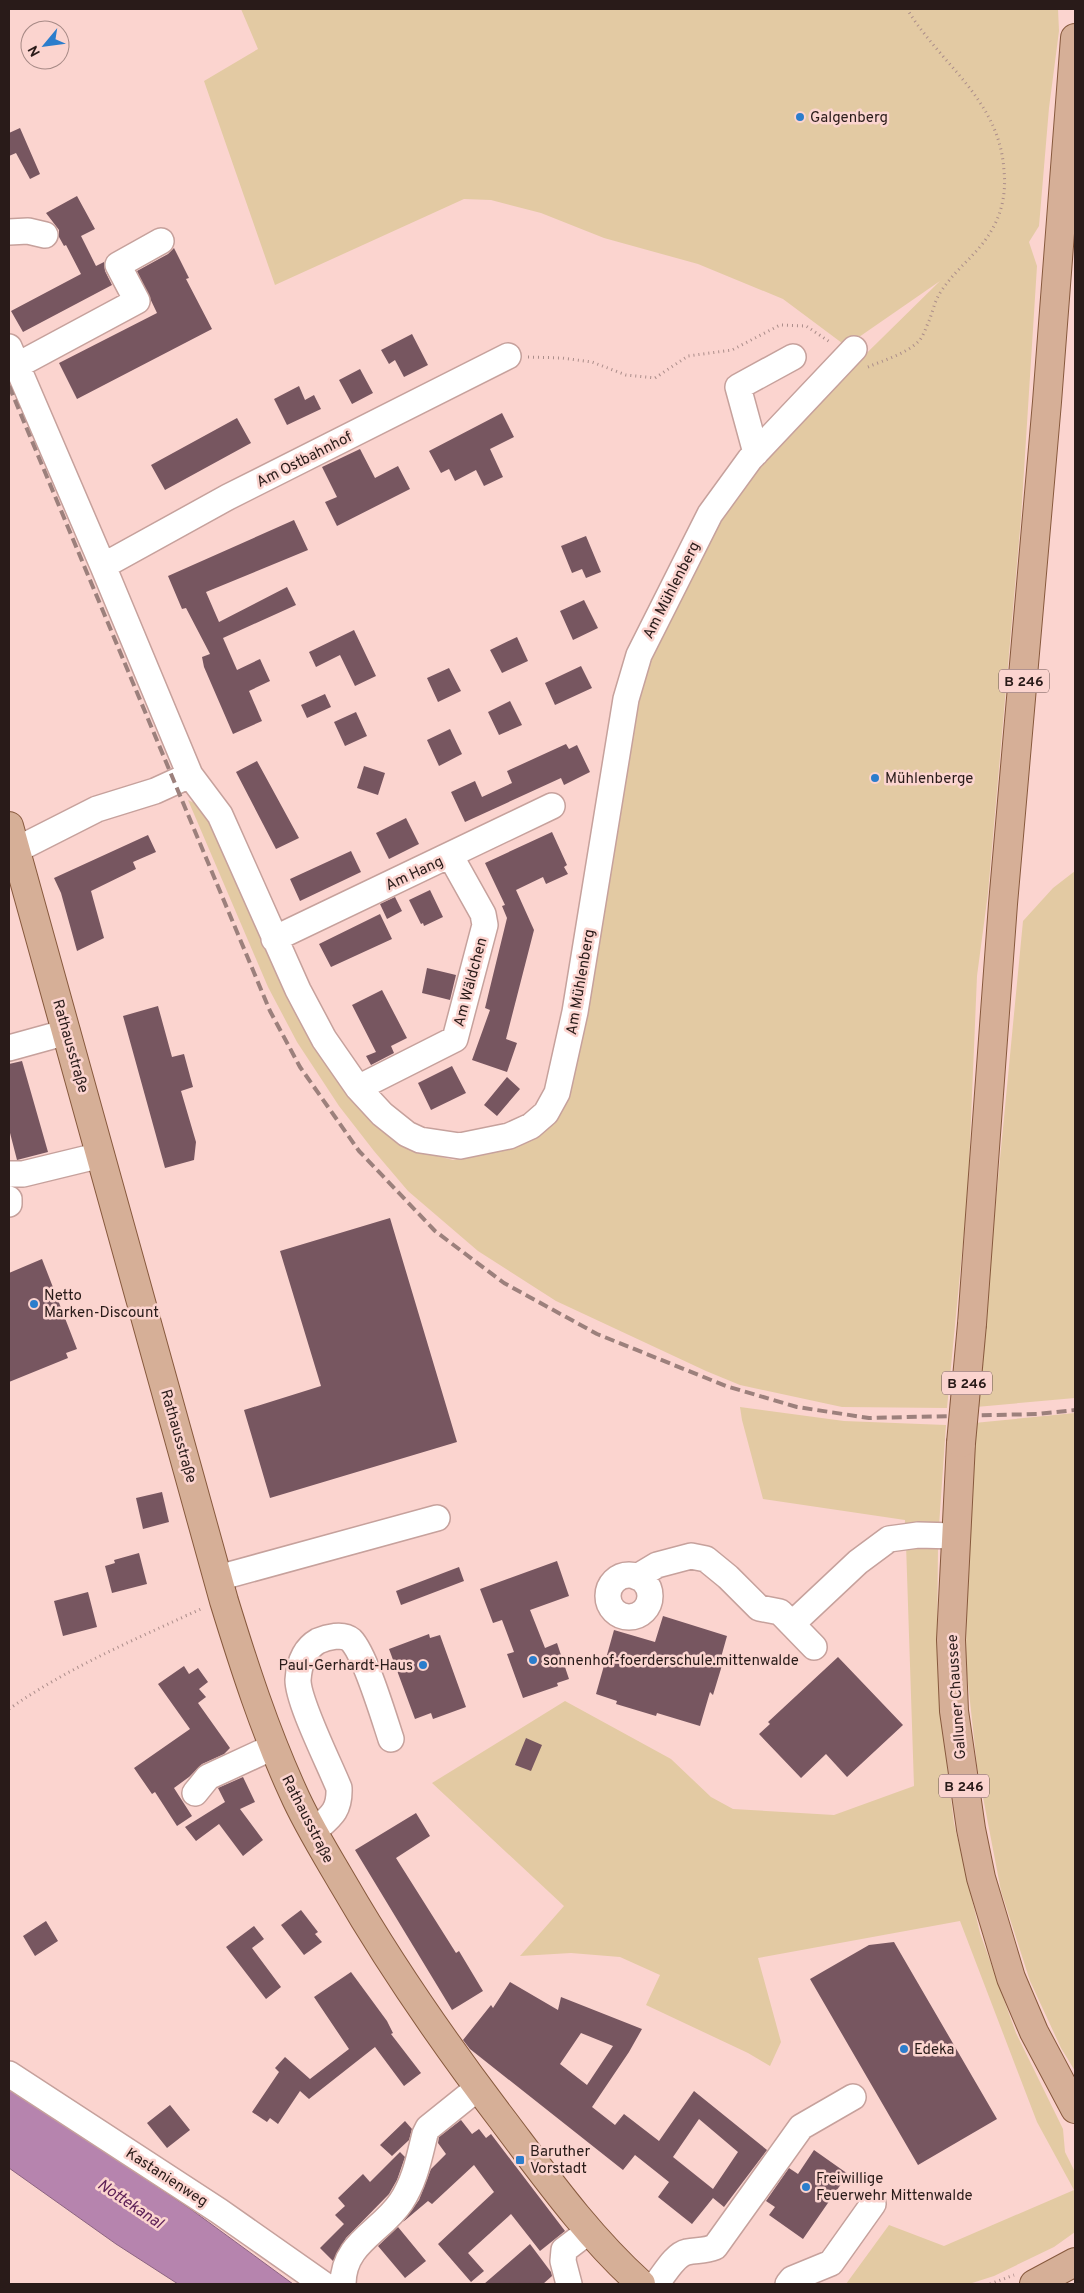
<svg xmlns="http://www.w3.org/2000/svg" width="1084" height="2293" font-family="Overpass,sans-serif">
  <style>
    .green { fill: #e3caa3 }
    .water { fill: #b684ae; stroke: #8c6481 }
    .building { fill: #775660; fill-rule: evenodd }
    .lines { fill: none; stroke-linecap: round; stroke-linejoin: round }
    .minor-casing { stroke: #c6a19c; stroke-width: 28 }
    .major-casing { stroke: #87593d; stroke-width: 30 }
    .path { stroke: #ab8d8a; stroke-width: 3; stroke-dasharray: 1 4; stroke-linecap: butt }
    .minor { stroke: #fff; stroke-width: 25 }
    .major { stroke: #d6af97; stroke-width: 28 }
    .rail { stroke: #9c807c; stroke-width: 4; stroke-dasharray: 10 5; stroke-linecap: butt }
    .major-bridge-casing { stroke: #87593d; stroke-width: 30; stroke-linecap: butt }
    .major-bridge { stroke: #d6af97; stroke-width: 28 }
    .poi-dot { fill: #2b7dcc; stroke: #fbd4cf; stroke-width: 2 }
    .labels { text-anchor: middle; stroke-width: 5; stroke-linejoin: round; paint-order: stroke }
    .shield { fill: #fbd4cf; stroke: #685250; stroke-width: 1 }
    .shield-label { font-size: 14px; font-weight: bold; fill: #291b19 }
    .poi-label { font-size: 15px; fill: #291b19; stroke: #fbd4cf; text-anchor: start }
    .street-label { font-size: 15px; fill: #291b19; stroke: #fbd4cf }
    .water-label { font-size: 16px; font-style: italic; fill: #5e2157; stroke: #fbd4cf }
  </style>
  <rect width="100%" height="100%" fill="#fbd4cf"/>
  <path class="green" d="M241,9H1058L1059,31L1049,108L1039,226L1029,242L1037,266L1021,518L988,893L977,976L968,1191L947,1408L842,1407L740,1385L706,1371L556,1301L478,1251L408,1191L374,1151L339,1106L297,1042L268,987L188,800L205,808L296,1007L355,1103L390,1133L426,1153L453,1160L489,1154L549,1123L645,660L718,521L755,463L940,281L846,346L783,299L698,264L604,238L541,213L491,200L464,199L275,285L204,81L258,49Z
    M1075,871V1398L976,1407L1023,921L1053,888Z
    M740,1407L844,1421L946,1425L939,1526H905V1520L763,1499L742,1420Z
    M1075,1413V2071L1061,2048L1030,1981L1001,1891L977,1766L966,1665L967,1518L974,1423Z
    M906,1544L938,1545L937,1656L940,1708L954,1823L980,1933L1016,2033L1063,2129L1065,2152L1075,2172V2232L1054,2247L994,2276L969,2284H846L889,2225L944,2246L1074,2190L1037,2122L960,1921L758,1958L781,2042L770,2066L748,2053L646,2005L660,1975L620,1957L571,1953L520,1956L564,1906L432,1783L565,1701L671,1759L711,1797L733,1809L834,1815L914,1786Z"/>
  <path class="water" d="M9,2087L192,2210L293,2284H178L116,2244L9,2168Z"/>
  <path class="building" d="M20,128L40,174L30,179L16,153L9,156V133Z
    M77,196L95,229L81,236L96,266L104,262L105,271L112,285L23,332L11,311L81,274L66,245L64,246L59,237V230L46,213Z
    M174,248L189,278L186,279L212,329L77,399L59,363L157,313L137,271L168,254Z
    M412,334L428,365L404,377L395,360L389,364L381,350Z
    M360,369L373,393L352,404L339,380Z
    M299,386L305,400L314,395L321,409L287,425L274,399Z
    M502,413L514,437L490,449L503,477L484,486L476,470L455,481L449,469L441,473L429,451Z
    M237,418L251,443L165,490L151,465Z
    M360,449L375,478L398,466L410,489L337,526L325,502L337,497L322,467Z
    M294,520L308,550L206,592L219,622L287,587L296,605L223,638L237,670L260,659L270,681L249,691L262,721L233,734L204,667L202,657L210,654L186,608L182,609L168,576Z
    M586,536L601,572L586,578L582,569L572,573L561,546Z
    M584,600L598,628L573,640L560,611Z
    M354,630L376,676L355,686L340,655L316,667L309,652Z
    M517,637L528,661L502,673L490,650Z
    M581,666L592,688L555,705L545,683Z
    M449,668L461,691L438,702L427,678Z
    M325,694L331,707L307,718L301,705Z
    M510,701L522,725L499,735L488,712Z
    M356,712L367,736L345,746L334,722Z
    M450,729L462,754L439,766L427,740Z
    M566,744L569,749L577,745L590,772L564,785L561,778L465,822L451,792L475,781L482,797L512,783L507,771Z
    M257,761L299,838L276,849L236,772Z
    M364,766L385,773L378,795L357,788Z
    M406,818L419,844L389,859L376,833Z
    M552,832L567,865L564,867L568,874L546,884L543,877L516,890L534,930L506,1039L517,1043L507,1072L472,1060L490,1010L485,1008L507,918L502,906L505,905L485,863Z
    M148,835L156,852L133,862L136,869L91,891L104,938L77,951L61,893L54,878Z
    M351,851L361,872L300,901L290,879Z
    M430,890L443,917L424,926L423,923L421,924L409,900Z
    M395,897L402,911L387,919L380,904Z
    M380,914L392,939L331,967L319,944Z
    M427,968L456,975L450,1000L422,993Z
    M382,990L407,1038L391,1046L394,1053L371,1065L366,1056L376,1052L352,1005Z
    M158,1006L172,1057L184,1054L193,1087L181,1091L196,1142L194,1160L165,1168L123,1016Z
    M22,1061L48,1152L17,1160L9,1129V1064Z
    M452,1066L466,1093L431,1110L418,1083Z
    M507,1077L520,1089L497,1116L484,1105Z
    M390,1218L457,1442L270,1498L244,1410L321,1386L280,1251Z
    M42,1259L77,1349L66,1353L68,1358L9,1382V1273Z
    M162,1492L169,1522L143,1529L136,1498Z
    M139,1553L147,1584L112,1593L105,1566L115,1563L114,1560Z
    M557,1561L569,1596L530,1610L545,1648L557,1643L569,1679L557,1683L558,1686L523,1698L507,1654L514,1652L502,1620L493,1623L480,1589Z
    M459,1567L464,1581L401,1605L396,1591Z
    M88,1592L97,1627L63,1636L54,1601Z
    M663,1616L727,1636L720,1661L723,1662L713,1695L710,1692L700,1726L657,1713L656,1716L616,1704L617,1701L596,1694L614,1630L655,1642Z
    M429,1634L430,1638L440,1635L466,1707L433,1719L431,1713L415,1719L389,1649Z
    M838,1657L903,1725L847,1777L826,1754L801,1778L759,1734L770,1724L768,1722Z
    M184,1666L189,1674L198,1668L208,1682L199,1689L206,1697L198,1703L230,1748L224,1754L202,1764L189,1777L174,1788L192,1816L177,1826L155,1792L152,1794L134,1768L190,1729L158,1684Z
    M526,1738L542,1745L531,1771L515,1765Z
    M243,1777L255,1802L240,1809L263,1840L243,1856L219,1824L196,1841L185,1827L225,1802L218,1788Z
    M416,1813L430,1836L396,1858L456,1953L459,1951L483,1991L452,2010L355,1850Z
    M301,1910L318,1932L315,1934L322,1942L304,1955L281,1925Z
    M46,1921L58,1941L35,1956L23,1936Z
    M254,1926L264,1939L252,1948L281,1987L266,1999L226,1947Z
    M894,1942L997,2119L918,2165L810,1979L869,1945Z
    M351,1972L387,2021L393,2033L391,2034L421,2073L404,2086L375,2047L309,2099L300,2091L278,2124L270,2118L267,2122L252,2112L279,2072L275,2068L285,2057L310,2079L349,2049L314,1997Z
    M510,1982L558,2010L561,1997L642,2029L629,2052L592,2107L615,2125L624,2114L659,2141L694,2091L767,2150L724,2207L713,2198L692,2224L658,2197L669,2182L635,2155L623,2170L470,2049L463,2040L491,2005L493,2008ZM581,2033L613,2046L587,2085L560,2064ZM699,2119L738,2152L713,2189L673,2157Z
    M170,2105L190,2130L167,2148L147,2123Z
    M461,2120L472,2134L479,2129L486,2138L491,2134L565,2231L540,2251L511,2214L468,2253L484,2271L471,2282L438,2244L494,2192L474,2165L432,2204L428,2201L403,2222L419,2200L431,2169L446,2154L438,2143L439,2137Z
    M405,2121L412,2129L409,2140L392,2156L380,2145Z
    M814,2150L848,2174L803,2239L769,2215L775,2207L766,2201L789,2168L798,2174Z
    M400,2152L405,2157L397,2180L389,2194L346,2238L333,2261L320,2248L344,2224L335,2215L345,2206L338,2198L363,2174L370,2182Z
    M398,2227L426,2261L405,2278L378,2246Z
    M530,2244L551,2272L552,2276L543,2284H484Z"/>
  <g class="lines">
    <g class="minor-casing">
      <path id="minor" d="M9,232L28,231L45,235
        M9,347L103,566L190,775L220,815L298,990L324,1039L358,1088L382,1114L407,1134L420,1140L460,1146L509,1136L531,1126L546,1113L557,1093L575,1012L626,699L639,655L710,514L750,459L854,349
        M18,365L137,301L118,265L161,241
        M756,453L738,387L793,357
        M103,566L228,497L508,356
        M15,848L26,845L97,809L155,791L190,775
        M274,939L552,806
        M9,1048L67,1032
        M358,1088L455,1039L485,925L483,914L450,855
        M9,1174H23L101,1155
        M9,1199V1204
        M608 1596a21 21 0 1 1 42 0a21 21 0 1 1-42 0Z
        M637,1577L657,1565L691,1556L706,1559L728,1577L759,1608L780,1612L814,1647
        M218,1578L437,1518
        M792,1624L858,1562L889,1539L918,1535L955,1536
        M195,1793L208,1777L273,1747
        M313,1832C330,1817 340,1812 339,1788C329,1763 298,1702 298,1680C299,1665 304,1649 318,1641C327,1637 343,1633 351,1640C365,1654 384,1718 391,1739
        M9,2074L219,2211L323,2284
        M343,2284C343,2243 381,2232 401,2202C415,2181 419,2158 425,2134L428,2128L479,2087
        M569,2284L563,2261L564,2250L589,2231
        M656,2284C664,2275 674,2255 687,2252C697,2250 705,2251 715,2247L801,2127L853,2097
        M788,2284L792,2279L831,2263L873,2204"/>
    </g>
    <g class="major-casing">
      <path id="major" d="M9,826L224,1601C244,1666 265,1731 293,1792C307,1824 326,1854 344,1885C392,1968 447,2047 505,2123C548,2180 588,2236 641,2284
        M972,1324L1003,904L1047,402L1075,38
        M961,1443L951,1640L954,1711L971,1829L981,1878L1011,1978L1034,2032L1075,2109
        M1034,2284L1075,2262"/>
    </g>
    <path class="path" d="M528,357L562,358L592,362L626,375L655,378L688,356L732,350L780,325L806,326L830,342
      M868,367C884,360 906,354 919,341C923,337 926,327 929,321C933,311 935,299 942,290C958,266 980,253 994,226C1003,209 1006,189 1004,171C1000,100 941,65 907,9
      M9,1709C69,1667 136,1639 203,1608
      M990,2284L1014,2275"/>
    <use href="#minor" class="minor"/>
    <use href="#major" class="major"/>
    <path class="rail" d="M9,386L270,1011L300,1067L359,1151L435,1231L504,1283L597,1334L726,1386L797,1407L869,1418L1038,1414L1075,1410"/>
    <g class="major-bridge-casing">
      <path id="major-bridge" d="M961,1443L972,1324"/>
    </g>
    <use href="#major-bridge" class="major-bridge"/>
  </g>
  <g class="poi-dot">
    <circle cx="800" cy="117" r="5"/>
    <circle cx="875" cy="778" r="5"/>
    <circle cx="34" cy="1304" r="5"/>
    <circle cx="533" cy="1660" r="5"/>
    <circle cx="423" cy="1665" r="5"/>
    <circle cx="904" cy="2049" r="5"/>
    <rect x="515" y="2155" width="10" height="10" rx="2.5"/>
    <circle cx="806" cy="2187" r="5"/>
  </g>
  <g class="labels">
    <g class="shield">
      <rect x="999" y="669.5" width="50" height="23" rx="4"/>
      <rect x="942" y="1371.5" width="50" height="23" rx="4"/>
      <rect x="939" y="1774.5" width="50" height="23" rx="4"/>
    </g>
    <g class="shield-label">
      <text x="1024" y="686">B 246</text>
      <text x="967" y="1388">B 246</text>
      <text x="964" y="1791">B 246</text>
    </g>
    <g class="poi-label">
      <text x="810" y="122">Galgenberg</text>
      <text x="885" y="783">Mühlenberge</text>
      <text x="44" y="1300">Netto<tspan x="44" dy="17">Marken-Discount</tspan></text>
      <text x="543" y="1665">sonnenhof-foerderschule.mittenwalde</text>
      <text x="413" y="1670" text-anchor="end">Paul-Gerhardt-Haus</text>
      <text x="914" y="2054">Edeka</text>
      <text x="530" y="2156">Baruther<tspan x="530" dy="17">Vorstadt</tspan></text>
      <text x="816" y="2183">Freiwillige<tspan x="816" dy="17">Feuerwehr Mittenwalde</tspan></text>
    </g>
    <g class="street-label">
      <text transform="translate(304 459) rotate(-27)" y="5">Am Ostbahnhof</text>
      <text transform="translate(671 590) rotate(-63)" y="5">Am Mühlenberg</text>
      <text transform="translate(414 873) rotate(-25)" y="5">Am Hang</text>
      <text transform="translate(470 982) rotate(-75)" y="5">Am Wäldchen</text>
      <text transform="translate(580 982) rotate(-80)" y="5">Am Mühlenberg</text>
      <text transform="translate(71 1046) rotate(74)" y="5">Rathausstraße</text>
      <text transform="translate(179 1436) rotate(74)" y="5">Rathausstraße</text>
      <text transform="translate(956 1697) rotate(-94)" y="5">Galluner Chaussee</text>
      <text transform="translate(308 1819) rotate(63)" y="5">Rathausstraße</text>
      <text transform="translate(167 2177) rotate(33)" y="5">Kastanienweg</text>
    </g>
    <g class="water-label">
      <text transform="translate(131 2203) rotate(34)" y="6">Nottekanal</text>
    </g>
  </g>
  <rect width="1084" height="2293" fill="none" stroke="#291b19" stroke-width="20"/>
  <g transform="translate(45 45) rotate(241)"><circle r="24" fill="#fbd4cf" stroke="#a78a86"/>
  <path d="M0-4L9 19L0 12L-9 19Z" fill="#2b7dcc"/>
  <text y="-8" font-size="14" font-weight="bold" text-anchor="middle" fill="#291b19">N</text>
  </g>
</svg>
